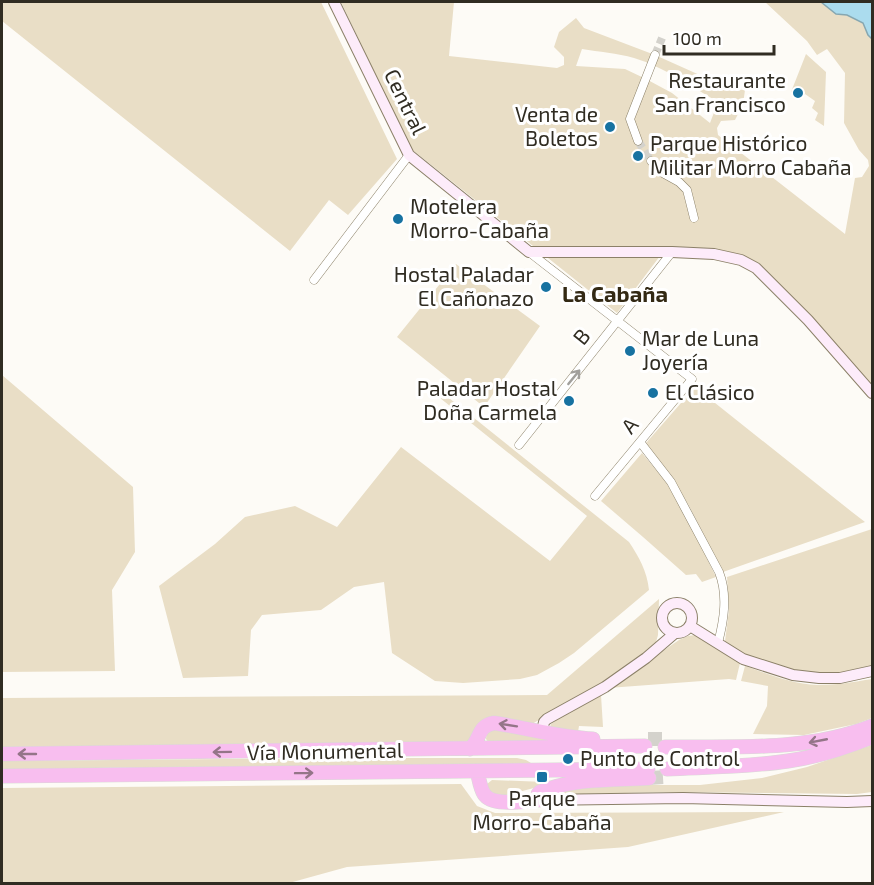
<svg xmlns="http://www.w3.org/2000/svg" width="874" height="885" font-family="'Exo 2',sans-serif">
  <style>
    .green { fill: #e9dec6; fill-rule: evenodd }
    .water { fill: #abdcee; stroke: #86a7b1; stroke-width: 1.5 }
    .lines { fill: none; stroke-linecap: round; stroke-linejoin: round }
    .street-tunnel { stroke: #d4d2cc; stroke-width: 8; stroke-dasharray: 8 4; stroke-linecap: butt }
    .highway-tunnel { stroke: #d4d2cc; stroke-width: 14; stroke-dasharray: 14 7; stroke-linecap: butt }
    .street-casing { stroke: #8b8068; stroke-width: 9 }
    .secondary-casing { stroke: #8b8068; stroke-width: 12 }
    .highway-casing { stroke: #dad9d7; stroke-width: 15 }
    .street { stroke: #fff; stroke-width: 8 }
    .secondary { stroke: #fdecfa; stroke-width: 10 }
    .highway { stroke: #f8beef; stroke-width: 14 }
    .oneway { stroke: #a2a09c }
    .oneway2 { stroke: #947588 }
    .poi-dot { fill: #1772a1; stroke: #fff; stroke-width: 2 }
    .labels { text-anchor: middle; stroke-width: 6; stroke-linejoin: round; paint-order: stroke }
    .poi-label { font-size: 21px; fill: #302c22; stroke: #fff; text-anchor: start }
    .street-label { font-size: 21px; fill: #302c22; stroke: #fff }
    .neighbourhood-label { font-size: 22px; font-weight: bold; fill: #332914; stroke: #fff }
  </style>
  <rect width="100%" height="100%" fill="#fdfbf6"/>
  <path class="green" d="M2,2H321L397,159L348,215L329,200L290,251L2,21Z
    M341,2H454L449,56L557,68L564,65V57L554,47L559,32L576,18L584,28L655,55L731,89L745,90L743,104L735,120L721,121L717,128L718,135L845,234L855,178L862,177L869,166L868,160L859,150L844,123L845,73L827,49L817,55L807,41L765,2H821L836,14L847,15L863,23L868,35L872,39V385L810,316L759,263L733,253L707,250L666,248L617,313L410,148ZM582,49C599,52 617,53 634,58C664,67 691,86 718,102L710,123L672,93L646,79L625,69L576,66Z
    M806,54L826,72L824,126L815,120L818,113L812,108L815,101L805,94L800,100L791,92Z
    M456,264L540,326L484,407L397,337Z
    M2,375L133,487L135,552L112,590L115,671L2,672Z
    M695,387L852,512L865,522L723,572L688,504L669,474L646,443Z
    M444,394L629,542C639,557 647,571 649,590L574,653L559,663L537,675L520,679L463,683L435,681L392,653L384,582L354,587L321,610L262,615L251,630L248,676L183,678L159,586L215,544L245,517L295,506L337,527L401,447L550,561L587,516L440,398Z
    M642,453L667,483L694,532L716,577L702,582L696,574L686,575L643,537L601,501Z
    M872,529V666C858,670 842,673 826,674C793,675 751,662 725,641L729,610L727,577Z
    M659,599L658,635L656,642L640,656L600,686L530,725L492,720L471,742L282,745L2,747V698L547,695Z
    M695,635L740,663L736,680L729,679L608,688L679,640L688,636Z
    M745,666C768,674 792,684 817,685C836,685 854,682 872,679V718L856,724L804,735L753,734L767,706L768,686L741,681Z
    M601,695L603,727L579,726L578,732L550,727L551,724L558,719Z
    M493,727L555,740L526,743H489L486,739L487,730Z
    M872,745V792L857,794L665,792L543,795L597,785H700L762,778L807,767Z
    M358,758H517L526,760L531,763L507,766L145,767L2,770V761Z
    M492,780L545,782L553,783L495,798L486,791L487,784Z
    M461,784L477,806L495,813L784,812L628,847L347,867L289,883H2V788Z"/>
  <path class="water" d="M821,2H872V39L868,35L863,23L847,15L836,14Z"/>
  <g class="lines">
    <path class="street-tunnel" d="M655,55L662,38
      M638,141L651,161"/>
    <path class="highway-tunnel" d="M648,739H664
      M649,778L665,777"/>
    <g class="street-casing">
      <path id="street" d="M638,141L630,119L655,55
        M651,161L661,172L679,182L687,190L694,218
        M529,252L692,379L595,496
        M314,280L409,155
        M640,442L671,482L719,572C728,595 724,620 718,643
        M519,445L672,252"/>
    </g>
    <g class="secondary-casing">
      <path id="secondary" d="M334,2L409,155L529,252H672L714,254L741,260L756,268L808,320L872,393
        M662 618a15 15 0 1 1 30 0a15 15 0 1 1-30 0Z
        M690,626L743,659L793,675L819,678H840L872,671
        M542,731L544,722L547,719L605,687L646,658L675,633
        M539,800L683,798L847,802L872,801"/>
    </g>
    <g class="highway-casing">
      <path id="highway" d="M665,747C735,746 806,752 872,726
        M470,749C481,739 477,726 494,723C527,728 560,737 593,739
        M2,754L645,746
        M667,769C707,767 748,767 788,761C817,757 845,748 872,737
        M477,771C479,778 480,788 484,794C492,807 525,801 539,800L538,794L540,792C573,778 614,780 649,778
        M2,776L648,769"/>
    </g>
    <use href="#street" class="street"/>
    <use href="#secondary" class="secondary"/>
    <use href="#highway" class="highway"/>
  </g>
  <defs><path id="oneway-shaft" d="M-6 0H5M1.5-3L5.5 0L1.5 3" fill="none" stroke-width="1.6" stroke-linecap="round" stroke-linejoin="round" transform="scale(1.5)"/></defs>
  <use class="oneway" href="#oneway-shaft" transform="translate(574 377) rotate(-51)"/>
  <g class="oneway2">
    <use href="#oneway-shaft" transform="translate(508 725) rotate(-171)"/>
    <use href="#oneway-shaft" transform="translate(818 741) rotate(169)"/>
    <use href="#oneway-shaft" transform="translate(222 752) rotate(179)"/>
    <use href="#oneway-shaft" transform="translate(27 754) rotate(180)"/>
    <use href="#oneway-shaft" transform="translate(304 773) rotate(-1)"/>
  </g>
  <g class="poi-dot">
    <circle cx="798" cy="93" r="6"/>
    <circle cx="610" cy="127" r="6"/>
    <circle cx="638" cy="156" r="6"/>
    <circle cx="398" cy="219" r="6"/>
    <circle cx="546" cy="287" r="6"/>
    <circle cx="630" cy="351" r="6"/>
    <circle cx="653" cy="393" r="6"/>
    <circle cx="569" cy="401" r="6"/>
    <circle cx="568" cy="759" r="6"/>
    <rect x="536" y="771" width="12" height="12" rx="3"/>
  </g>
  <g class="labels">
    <g class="poi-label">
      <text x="786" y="88" text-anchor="end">Restaurante<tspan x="786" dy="24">San Francisco</tspan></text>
      <text x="598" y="122" text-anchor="end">Venta de<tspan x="598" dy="24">Boletos</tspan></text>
      <text x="650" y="151">Parque Histórico<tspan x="650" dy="24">Militar Morro Cabaña</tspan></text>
      <text x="410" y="214">Motelera<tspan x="410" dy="24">Morro-Cabaña</tspan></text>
      <text x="534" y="282" text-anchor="end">Hostal Paladar<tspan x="534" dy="24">El Cañonazo</tspan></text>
      <text x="642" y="346">Mar de Luna<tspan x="642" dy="24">Joyería</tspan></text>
      <text x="557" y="396" text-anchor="end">Paladar Hostal<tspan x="557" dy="24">Doña Carmela</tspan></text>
      <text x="665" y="400">El Clásico</text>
      <text x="580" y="766">Punto de Control</text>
      <text x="542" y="806" text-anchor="middle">Parque<tspan x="542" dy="24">Morro-Cabaña</tspan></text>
    </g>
    <g class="street-label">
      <text transform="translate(405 102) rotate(64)" y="7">Central</text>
      <text transform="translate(582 337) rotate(-51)" y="7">B</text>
      <text transform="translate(630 426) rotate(-50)" y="7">A</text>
      <text transform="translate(325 752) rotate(-1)" y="7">Vía Monumental</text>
    </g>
    <g class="neighbourhood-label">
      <text x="615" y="302">La Cabaña</text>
    </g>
  </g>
  <rect width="874" height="885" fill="none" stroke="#302c22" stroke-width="6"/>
  <path d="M664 45v9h110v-9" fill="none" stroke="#302c22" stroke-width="3"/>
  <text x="673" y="45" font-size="18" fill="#302c22" stroke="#ffffff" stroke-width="4.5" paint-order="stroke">100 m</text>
</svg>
